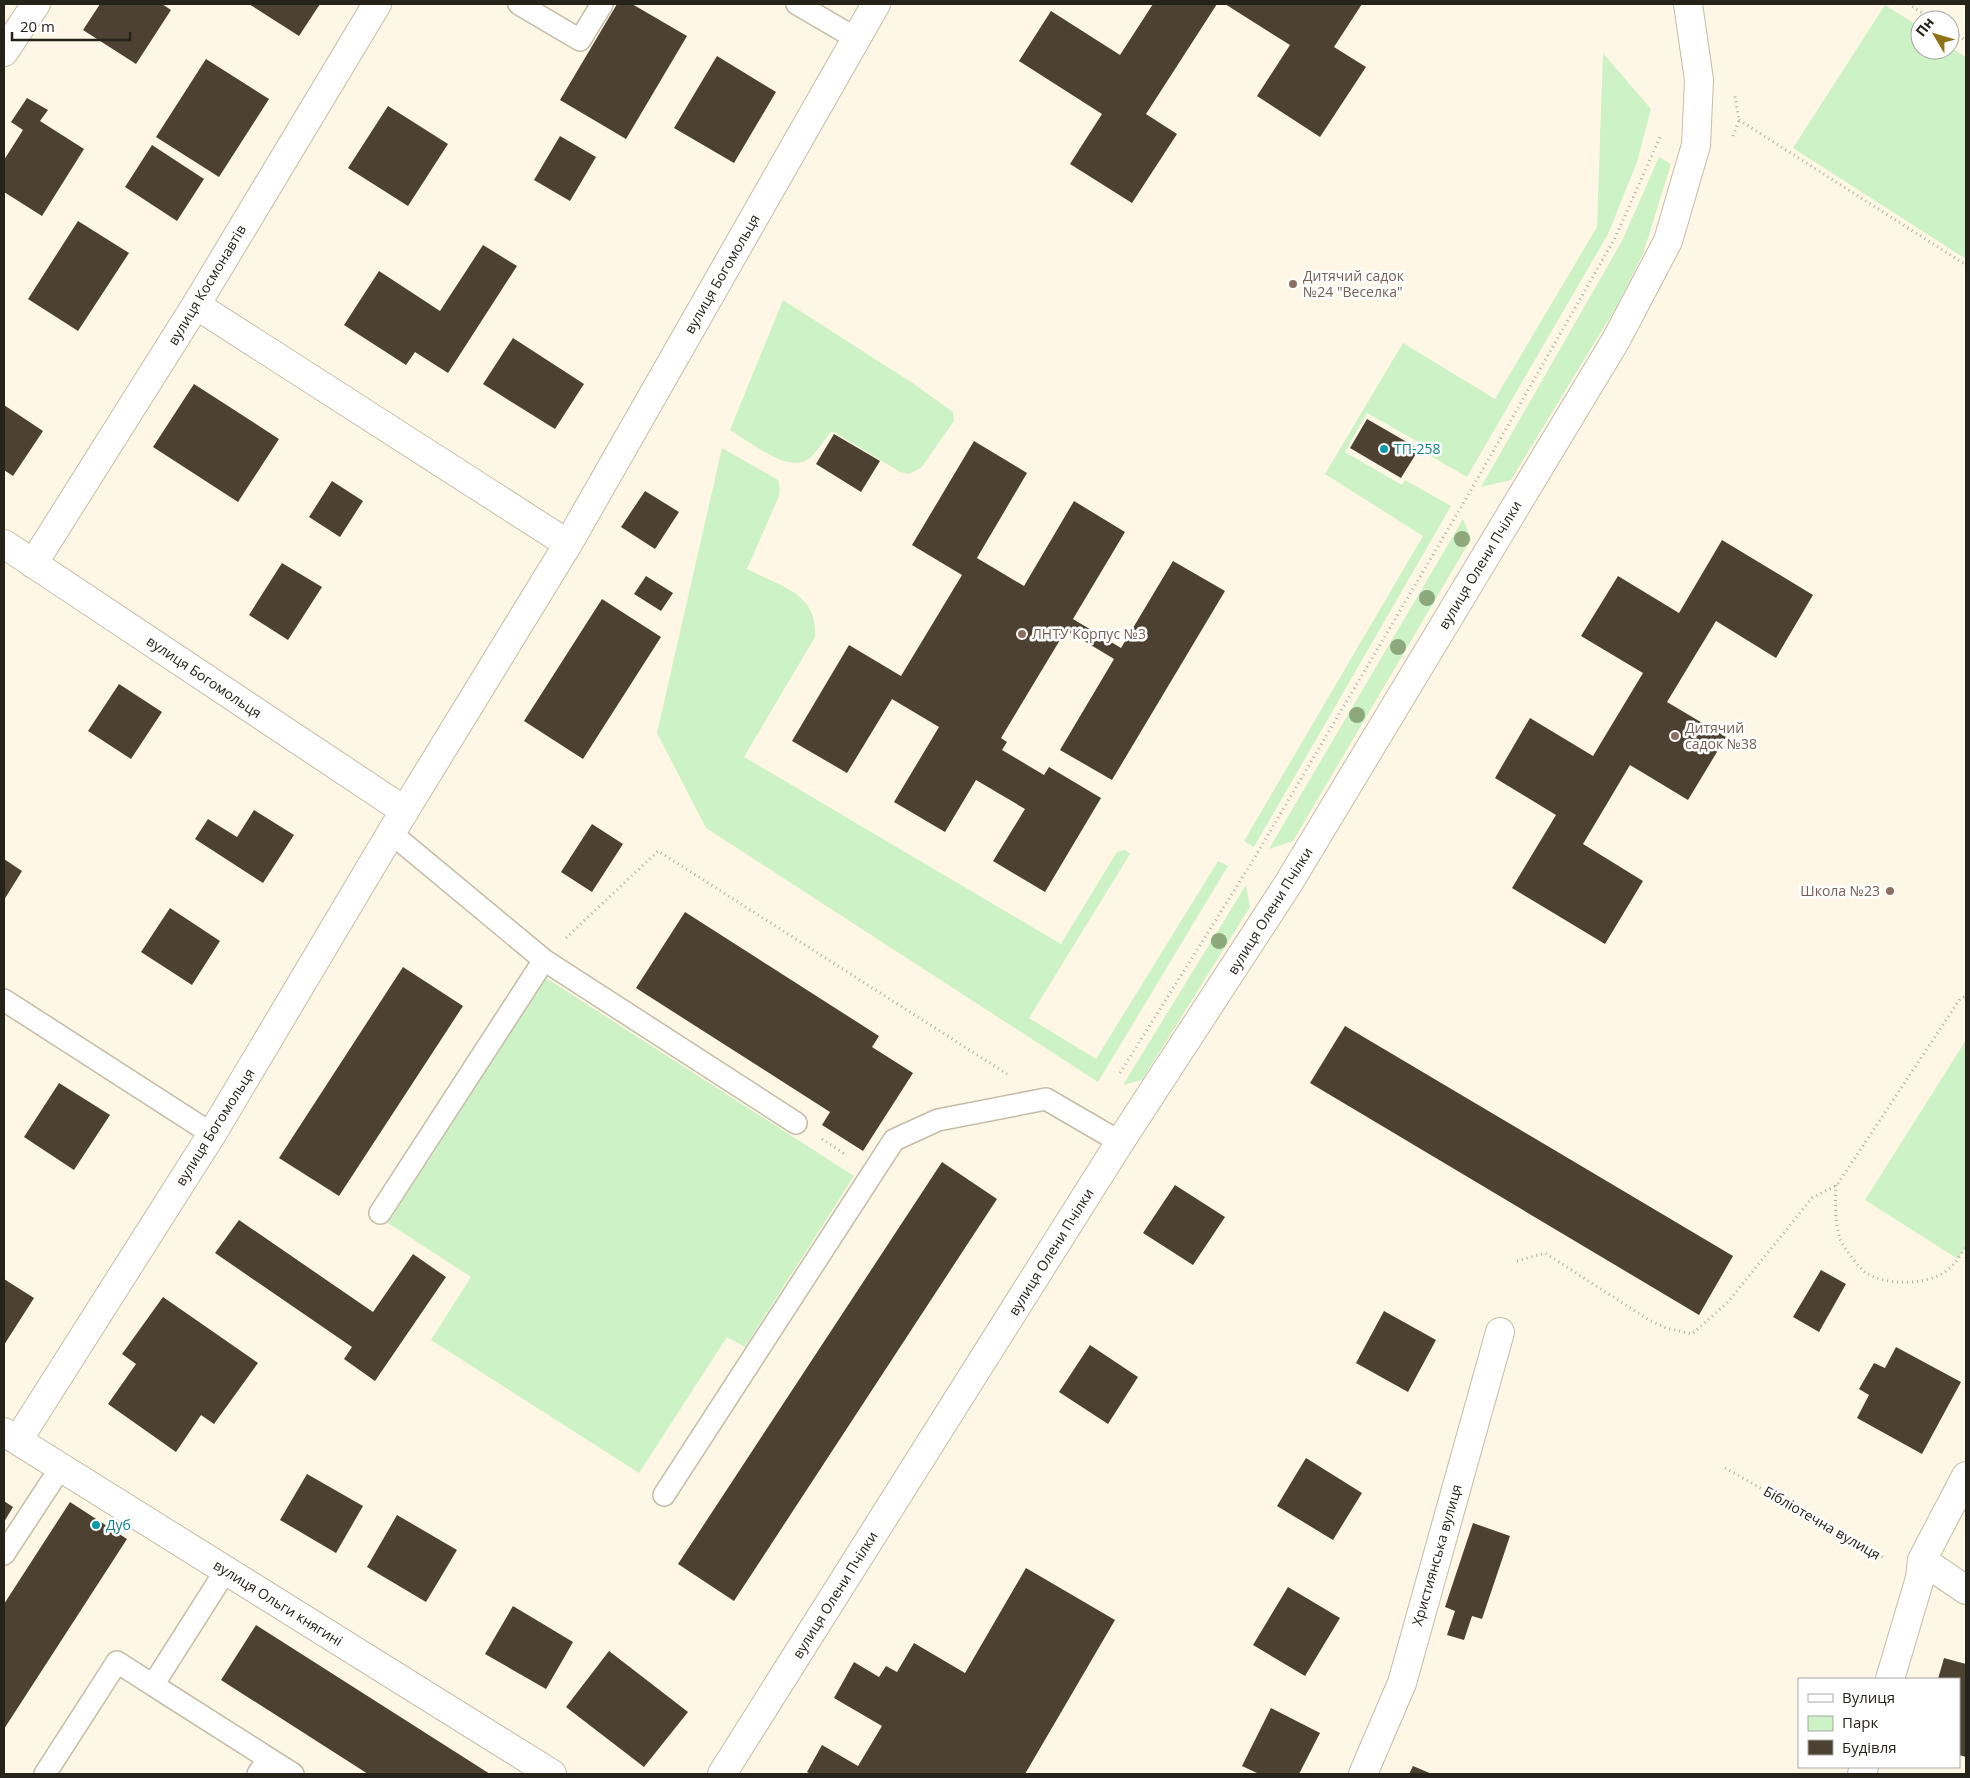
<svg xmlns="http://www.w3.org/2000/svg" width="1970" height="1778" font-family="'Open Sans',sans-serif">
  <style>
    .green { fill: #cdf2c5 }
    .building { fill: #4d4232 }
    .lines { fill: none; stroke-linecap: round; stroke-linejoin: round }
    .lane-casing { stroke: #c5bca7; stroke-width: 24 }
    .street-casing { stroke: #c5bca7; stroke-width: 30 }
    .secondary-casing { stroke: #c5bca7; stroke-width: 30 }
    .path { stroke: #b3ae9f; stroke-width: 3; stroke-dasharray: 1 4; stroke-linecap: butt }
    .lane { stroke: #fff; stroke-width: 21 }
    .street { stroke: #fff; stroke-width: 28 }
    .secondary { stroke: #fff; stroke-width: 28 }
    .tree { fill: #8da87b }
    .education-dot { fill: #8d6e63; stroke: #fff; stroke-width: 2 }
    .culture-dot { fill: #0f9aa8; stroke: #fff; stroke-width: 2 }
    .labels { text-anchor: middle; stroke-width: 5; stroke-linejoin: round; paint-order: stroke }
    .street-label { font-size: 14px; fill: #26231b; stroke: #fff }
    .education-label { font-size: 14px; fill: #785e54; stroke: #fff; text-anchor: start }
    .culture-label { font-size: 14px; fill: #0d838f; stroke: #fff; text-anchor: start }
  </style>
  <rect width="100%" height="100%" fill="#fef7e5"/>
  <path class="green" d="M1885,5L1920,27V50H1950V47L1966,57V259L1793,148Z
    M1603,53L1651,109L1637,162L1608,234L1467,477L1422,451L1425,446L1367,413L1345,452L1402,485L1405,480L1451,506L1254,847L1244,841L1423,536L1325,474L1403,343L1495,399L1597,227Z
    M1659,157L1671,164L1643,254L1618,304L1511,480L1481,487L1622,241Z
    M783,300L914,384L953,412L954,421L921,468L909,474L900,472L832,431C824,440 816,454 807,460C788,473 747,440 730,430Z
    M722,448L778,480L780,488L779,496L747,569C779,586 818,592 815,637L744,757L1061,944L1115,855L1117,852L1125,850L1130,854L1029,1018L1096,1059L1218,861L1228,866L1098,1082L706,828L657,733Z
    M1463,519L1471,539L1293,841L1269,849Z
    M1246,885L1250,907L1142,1080L1123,1085Z
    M546,978L854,1176L745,1347L727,1337L639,1473L431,1340L471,1277L388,1223Z
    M1966,1040V1246L1958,1259L1865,1200Z"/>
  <path class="building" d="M100,4H162L171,10L136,64L83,30Z
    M249,4H320L299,36Z
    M617,4H632L687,36L626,139L560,100Z
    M1153,4H1217L1146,114L1177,134L1132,203L1070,164L1102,114L1019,61L1051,11L1120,55Z
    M1225,4H1362L1334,47L1366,67L1320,137L1257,96L1290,45Z
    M717,56L776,92L734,163L674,128Z
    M206,59L269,99L219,177L156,137Z
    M27,98L48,110L40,121L84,149L42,216L4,192V160L23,130L11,122Z
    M388,106L448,144L408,206L348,168Z
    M560,136L596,157L570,201L534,180Z
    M152,145L204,179L177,221L125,187Z
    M78,221L129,253L78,331L28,299Z
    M483,245L517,266L448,373L415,352L406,365L344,325L379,271L440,311Z
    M513,338L584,384L555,429L483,384Z
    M194,384L279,439L238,502L153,447Z
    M4,405L43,431L13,476L4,470Z
    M1367,419L1419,449L1401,478L1350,448Z
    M834,434L880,461L861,492L816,464Z
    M974,441L1027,473L977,558L1024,586L1074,501L1125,532L1073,619L1121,648L1173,561L1225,591L1112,780L1060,750L1114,659L1066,630L1001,738L1007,742L1002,750L1044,775L1049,767L1101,798L1045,892L993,861L1025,809L976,780L945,832L894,802L939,727L892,699L847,773L792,741L849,645L901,676L962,575L912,545Z
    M332,481L363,501L340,537L309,517Z
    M645,491L679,512L655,549L621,527Z
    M1722,540L1813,595L1776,658L1716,621L1667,702L1726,737L1688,800L1630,765L1583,844L1643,881L1605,944L1512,888L1556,815L1495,778L1530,718L1593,756L1643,673L1581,636L1618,576L1679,613Z
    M282,563L322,587L288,640L249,615Z
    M646,576L673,593L661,611L634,594Z
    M602,599L661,637L583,759L524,721Z
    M119,684L162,712L131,759L88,731Z
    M254,810L294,835L263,883L195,839L208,819L237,837Z
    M592,824L623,844L592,892L561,872Z
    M4,859L22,871L4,900Z
    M170,908L220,941L192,985L141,952Z
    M685,912L879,1036L872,1047L913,1073L863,1151L822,1125L830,1112L636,988Z
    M403,967L463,1006L339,1196L279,1158Z
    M1345,1026L1733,1256L1699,1315L1310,1083Z
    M59,1083L110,1115L74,1170L24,1137Z
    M942,1162L997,1199L734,1601L678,1564Z
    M1175,1185L1225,1217L1193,1265L1143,1233Z
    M239,1220L373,1312L413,1254L446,1277L375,1381L344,1359L352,1347L215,1253Z
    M1821,1270L1846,1284L1819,1332L1793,1317Z
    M4,1279L34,1298L4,1345Z
    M163,1297L258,1363L214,1424L201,1415L176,1452L108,1404L136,1364L122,1354Z
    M1384,1311L1436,1340L1408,1392L1356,1363Z
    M1090,1345L1138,1377L1108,1424L1059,1392Z
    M1896,1347L1961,1382L1922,1454L1857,1418L1869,1395L1859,1389L1874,1363L1885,1368Z
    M1306,1458L1362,1493L1333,1540L1277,1506Z
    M307,1474L363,1506L336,1553L280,1520Z
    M4,1501L13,1507L4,1522Z
    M70,1502L127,1539L4,1729V1604Z
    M397,1515L457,1550L426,1602L367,1567Z
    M1473,1523L1510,1536L1482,1619L1472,1616L1464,1640L1447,1635L1455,1611L1445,1607Z
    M1026,1568L1115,1620L1025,1774H811L807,1772L822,1745L858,1766L882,1726L834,1698L854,1662L879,1677L886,1666L897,1672L914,1643L965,1673Z
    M1288,1587L1340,1618L1305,1676L1253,1645Z
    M513,1606L573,1642L546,1689L485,1654Z
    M256,1625L490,1774H368L221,1680Z
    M609,1651L688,1712L644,1767L566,1707Z
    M1944,1658L1966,1664V1757L1959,1755V1679H1938Z
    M1271,1708L1320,1733L1299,1774H1259L1242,1766Z
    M1413,1766L1432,1774H1409Z"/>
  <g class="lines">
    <g class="lane-casing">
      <path id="lane" d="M519,4L580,40L602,4
        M797,4L857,39
        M544,960L796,1123
        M4,1000L212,1134
        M380,1213L544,960L391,833
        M664,1495L894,1140L938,1120L1046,1099L1120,1142
        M4,1554L61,1467
        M153,1685L293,1774
        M45,1774L117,1662L153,1685L226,1570
        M258,1774L268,1759"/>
    </g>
    <g class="street-casing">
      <path id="street" d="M4,52L36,4
        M196,305L568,544
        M4,544L405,811
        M33,564L196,305L377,4
        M4,1432L552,1774
        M18,1440L212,1134L391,833L568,544L876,4
        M1922,1560L1966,1590
        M1890,1679L1920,1578L1922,1560L1966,1476
        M1363,1774L1402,1683L1500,1332
        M1862,1774L1864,1767"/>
    </g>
    <g class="secondary-casing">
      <path id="secondary" d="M722,1774L1120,1142L1288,884L1616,340L1668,241L1696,145L1699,80L1688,4"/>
    </g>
    <path class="path" d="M1908,4L1934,20
      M1950,30L1966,41
      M1739,120L1966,265
      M1733,136L1739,120L1735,96
      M566,938L658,851L1007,1074
      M1120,1073L1252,862L1467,497L1615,238L1660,137
      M822,1139L846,1155
      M1836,1185C1835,1202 1835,1223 1840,1239C1843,1247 1860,1269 1866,1273C1890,1287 1934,1286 1953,1265C1958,1260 1962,1252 1966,1246
      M1517,1261L1545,1253L1649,1320L1666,1328L1692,1334L1728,1302L1812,1198L1837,1185L1960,999L1966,996
      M1725,1468L1886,1559"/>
    <use href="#lane" class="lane"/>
    <use href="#street" class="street"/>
    <use href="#secondary" class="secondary"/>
  </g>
  <g class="tree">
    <circle cx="1462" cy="539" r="8"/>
    <circle cx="1427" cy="598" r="8"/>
    <circle cx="1398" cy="647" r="8"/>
    <circle cx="1357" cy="715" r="8"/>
    <circle cx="1219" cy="941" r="8"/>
  </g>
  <g class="education-dot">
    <circle cx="1293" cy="284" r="5"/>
    <circle cx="1022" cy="634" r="5"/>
    <circle cx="1675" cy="736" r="5"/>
    <circle cx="1890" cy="891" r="5"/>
  </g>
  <g class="culture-dot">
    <circle cx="1384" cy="449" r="5"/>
    <circle cx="96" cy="1525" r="5"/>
  </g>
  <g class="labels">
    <g class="street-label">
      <text transform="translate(722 274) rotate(-60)" y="5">вулиця Богомольця</text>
      <text transform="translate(207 285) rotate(-59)" y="5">вулиця Космонавтів</text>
      <text transform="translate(1480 565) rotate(-59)" y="5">вулиця Олени Пчілки</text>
      <text transform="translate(204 677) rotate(34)" y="5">вулиця Богомольця</text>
      <text transform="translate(1270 911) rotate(-58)" y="5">вулиця Олени Пчілки</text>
      <text transform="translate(215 1127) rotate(-58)" y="5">вулиця Богомольця</text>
      <text transform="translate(1051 1252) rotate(-58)" y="5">вулиця Олени Пчілки</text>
      <text transform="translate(1822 1523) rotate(30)" y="5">Бібліотечна вулиця</text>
      <text transform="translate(1437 1555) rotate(-74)" y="5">Християнська вулиця</text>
      <text transform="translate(835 1595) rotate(-58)" y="5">вулиця Олени Пчілки</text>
      <text transform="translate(278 1603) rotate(32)" y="5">вулиця Ольги княгині</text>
    </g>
    <g class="education-label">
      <text x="1303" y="281">Дитячий садок<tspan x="1303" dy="16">№24 "Веселка"</tspan></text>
      <text x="1032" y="639">ЛНТУ Корпус №3</text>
      <text x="1685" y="733">Дитячий<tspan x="1685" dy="16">садок №38</tspan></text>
      <text x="1880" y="896" text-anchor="end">Школа №23</text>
    </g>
    <g class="culture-label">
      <text x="1394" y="454">ТП-258</text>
      <text x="106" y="1530">Дуб</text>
    </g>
  </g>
  <rect width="1970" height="1778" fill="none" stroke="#26231b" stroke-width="10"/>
  <rect x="1798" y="1678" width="162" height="90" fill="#ffffff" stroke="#a8a7a4"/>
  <rect x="1808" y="1694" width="25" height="8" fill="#ffffff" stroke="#a8a7a4"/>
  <text x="1842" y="1703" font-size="15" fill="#26231b">Вулиця</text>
  <rect x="1808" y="1716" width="25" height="15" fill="#cdf2c5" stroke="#a8a7a4"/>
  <text x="1842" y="1728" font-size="15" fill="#26231b">Парк</text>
  <rect x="1808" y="1740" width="25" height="15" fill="#4d4232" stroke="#a8a7a4"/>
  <text x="1842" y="1753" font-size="15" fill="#26231b">Будівля</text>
  <g transform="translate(1935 35) rotate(308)"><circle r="24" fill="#ffffff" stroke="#a8a7a4"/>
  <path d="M0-4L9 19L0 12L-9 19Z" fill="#8e7317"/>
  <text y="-8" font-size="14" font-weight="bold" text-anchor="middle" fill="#26231b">Пн</text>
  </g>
  <path d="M12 32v8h118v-8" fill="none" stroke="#26231b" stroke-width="2.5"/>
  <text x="20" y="32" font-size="15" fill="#26231b" stroke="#ffffff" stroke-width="4" paint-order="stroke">20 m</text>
</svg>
